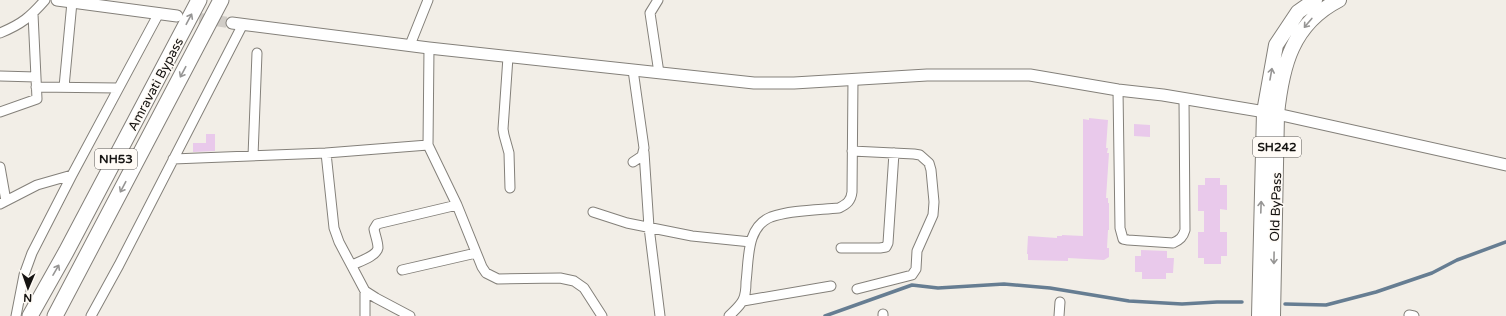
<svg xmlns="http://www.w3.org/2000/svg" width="1506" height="316" font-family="'Varela Round',sans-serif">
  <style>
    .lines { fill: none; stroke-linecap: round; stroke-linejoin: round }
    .stream { stroke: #667d92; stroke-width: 3.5 }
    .building { fill: #e9c9eb }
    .tertiary-tunnel { stroke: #d1cdc7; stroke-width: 11; stroke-dasharray: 11 5.5; stroke-linecap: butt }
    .minor-casing { stroke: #84807a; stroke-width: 11 }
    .tertiary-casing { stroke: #84807a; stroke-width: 13 }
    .primary-casing { stroke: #84807a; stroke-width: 16 }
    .trunk-casing { stroke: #84807a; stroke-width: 17 }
    .minor { stroke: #fff; stroke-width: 9 }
    .tertiary { stroke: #fff; stroke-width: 11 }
    .primary { stroke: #fff; stroke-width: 14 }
    .trunk { stroke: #fff; stroke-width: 15 }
    .oneway { stroke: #969594 }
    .labels { text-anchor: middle; stroke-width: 3; stroke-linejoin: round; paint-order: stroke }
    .shield { fill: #fffbf6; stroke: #5b5956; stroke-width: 1 }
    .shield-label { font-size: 12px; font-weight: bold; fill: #151311 }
    .street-label { font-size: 13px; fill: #151311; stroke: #fffbf6 }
  </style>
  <rect width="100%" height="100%" fill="#f2eee7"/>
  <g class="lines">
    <path class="stream" d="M1285,304L1326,305L1376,292L1432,273L1457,260L1506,242
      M825,316L912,285L938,288L1004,284L1050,288L1129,301L1182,304L1217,302H1242"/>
  </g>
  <path class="building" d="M1089,118L1108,120L1106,148H1108L1107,153H1109L1106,198H1108V203H1109V230H1108L1107,248H1109V257L1104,260L1068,258V261L1028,260V254H1027L1028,236L1057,238V236H1062V235L1083,236V119L1089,120Z
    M1134,124L1150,125V137L1134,136Z
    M206,134H215V151L193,152V143H206Z
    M1205,178H1220V185H1227V210L1220,209V232H1227V256H1221V264H1204V258H1198V232H1204V211H1198V185H1205Z
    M1141,250L1167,251V258H1174L1173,273H1166V279H1142V272H1135V256H1141Z"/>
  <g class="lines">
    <path class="tertiary-tunnel" d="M183,16L232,23"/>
    <g class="minor-casing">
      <path id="minor" d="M658,0L650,13L659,73
        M0,33C22,24 30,17 45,0
        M410,45L428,0
        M429,48L428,145L457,205L482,267L486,273L498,279L560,278L574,281L584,288L602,316
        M508,57L503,129L504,135L509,153L510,188
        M0,76L36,77
        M36,87L118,88
        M64,87L72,2
        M1118,90L1120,228L1123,239L1128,240L1173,243C1180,240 1183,237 1185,230L1184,99
        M0,112L37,99L33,14
        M852,151L914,154L920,155L929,163L931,170L934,202L933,215L917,251L916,269L912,275L857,289
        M644,152L649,227L660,316
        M326,153L334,228L339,242L365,291L376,298L410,316
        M253,156L257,53
        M173,159L326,153L428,145
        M633,162L642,156L644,148L633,70
        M0,167L6,201
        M0,204L37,185L72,175
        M593,212L627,223L692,236L751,242
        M841,248H880L886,247L888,243L894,153
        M352,265C358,262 377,256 378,248C378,242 375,235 374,229L377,224L457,205
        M402,270L476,253
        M365,291V316
        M743,301L831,286
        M1409,315L1414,316
        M16,316L24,275L32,253L72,175L159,13
        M91,316L119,265L243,24
        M729,316C734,311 740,306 743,300C746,294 746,288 746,282C749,259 746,227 771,217C791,210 818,210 839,208C847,204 851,201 852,192L853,79
        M883,316V314
        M1059,316L1060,302"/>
    </g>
    <g class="tertiary-casing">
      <path id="tertiary" d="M57,0L177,16
        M232,23L429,48L754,83H794L927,75H1030L1118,90L1163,95L1277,114L1506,165"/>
    </g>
    <g class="primary-casing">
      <path id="primary" d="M1259,316L1264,112L1276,45L1298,12L1315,0
        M1273,316L1277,114C1282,66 1292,24 1339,0"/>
    </g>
    <g class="trunk-casing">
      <path id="trunk" d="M30,316L66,252L199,0
        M55,316L221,0"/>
    </g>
    <use href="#minor" class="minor"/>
    <use href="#tertiary" class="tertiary"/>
    <use href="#primary" class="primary"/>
    <use href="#trunk" class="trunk"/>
  </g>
  <defs><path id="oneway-shaft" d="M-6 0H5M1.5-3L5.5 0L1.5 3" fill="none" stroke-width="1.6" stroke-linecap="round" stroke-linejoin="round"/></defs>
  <g class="oneway">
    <use href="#oneway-shaft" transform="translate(189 19) rotate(-62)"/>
    <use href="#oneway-shaft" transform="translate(1308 23) rotate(130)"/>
    <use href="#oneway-shaft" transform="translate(183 72) rotate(118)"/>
    <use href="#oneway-shaft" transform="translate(1271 74) rotate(-80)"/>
    <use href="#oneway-shaft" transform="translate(123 187) rotate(118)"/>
    <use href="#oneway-shaft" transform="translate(1261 207) rotate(-88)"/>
    <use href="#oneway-shaft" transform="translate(1274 258) rotate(91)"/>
    <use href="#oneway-shaft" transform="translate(56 270) rotate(-60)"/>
  </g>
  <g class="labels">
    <g class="shield">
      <rect x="1253" y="137" width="48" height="20" rx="3"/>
      <rect x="95" y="149" width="42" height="20" rx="3"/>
    </g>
    <g class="shield-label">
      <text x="1277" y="151">SH242</text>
      <text x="116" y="163">NH53</text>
    </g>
    <g class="street-label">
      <text transform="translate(155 84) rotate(-62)" y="5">Amravati Bypass</text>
      <text transform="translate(1275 207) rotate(-88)" y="5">Old ByPass</text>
    </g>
  </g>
  <g transform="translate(28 288) rotate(182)" stroke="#fffbf6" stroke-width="3" paint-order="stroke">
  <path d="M0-3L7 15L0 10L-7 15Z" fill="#151311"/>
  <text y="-6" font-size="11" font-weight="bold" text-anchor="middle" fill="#151311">N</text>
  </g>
</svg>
